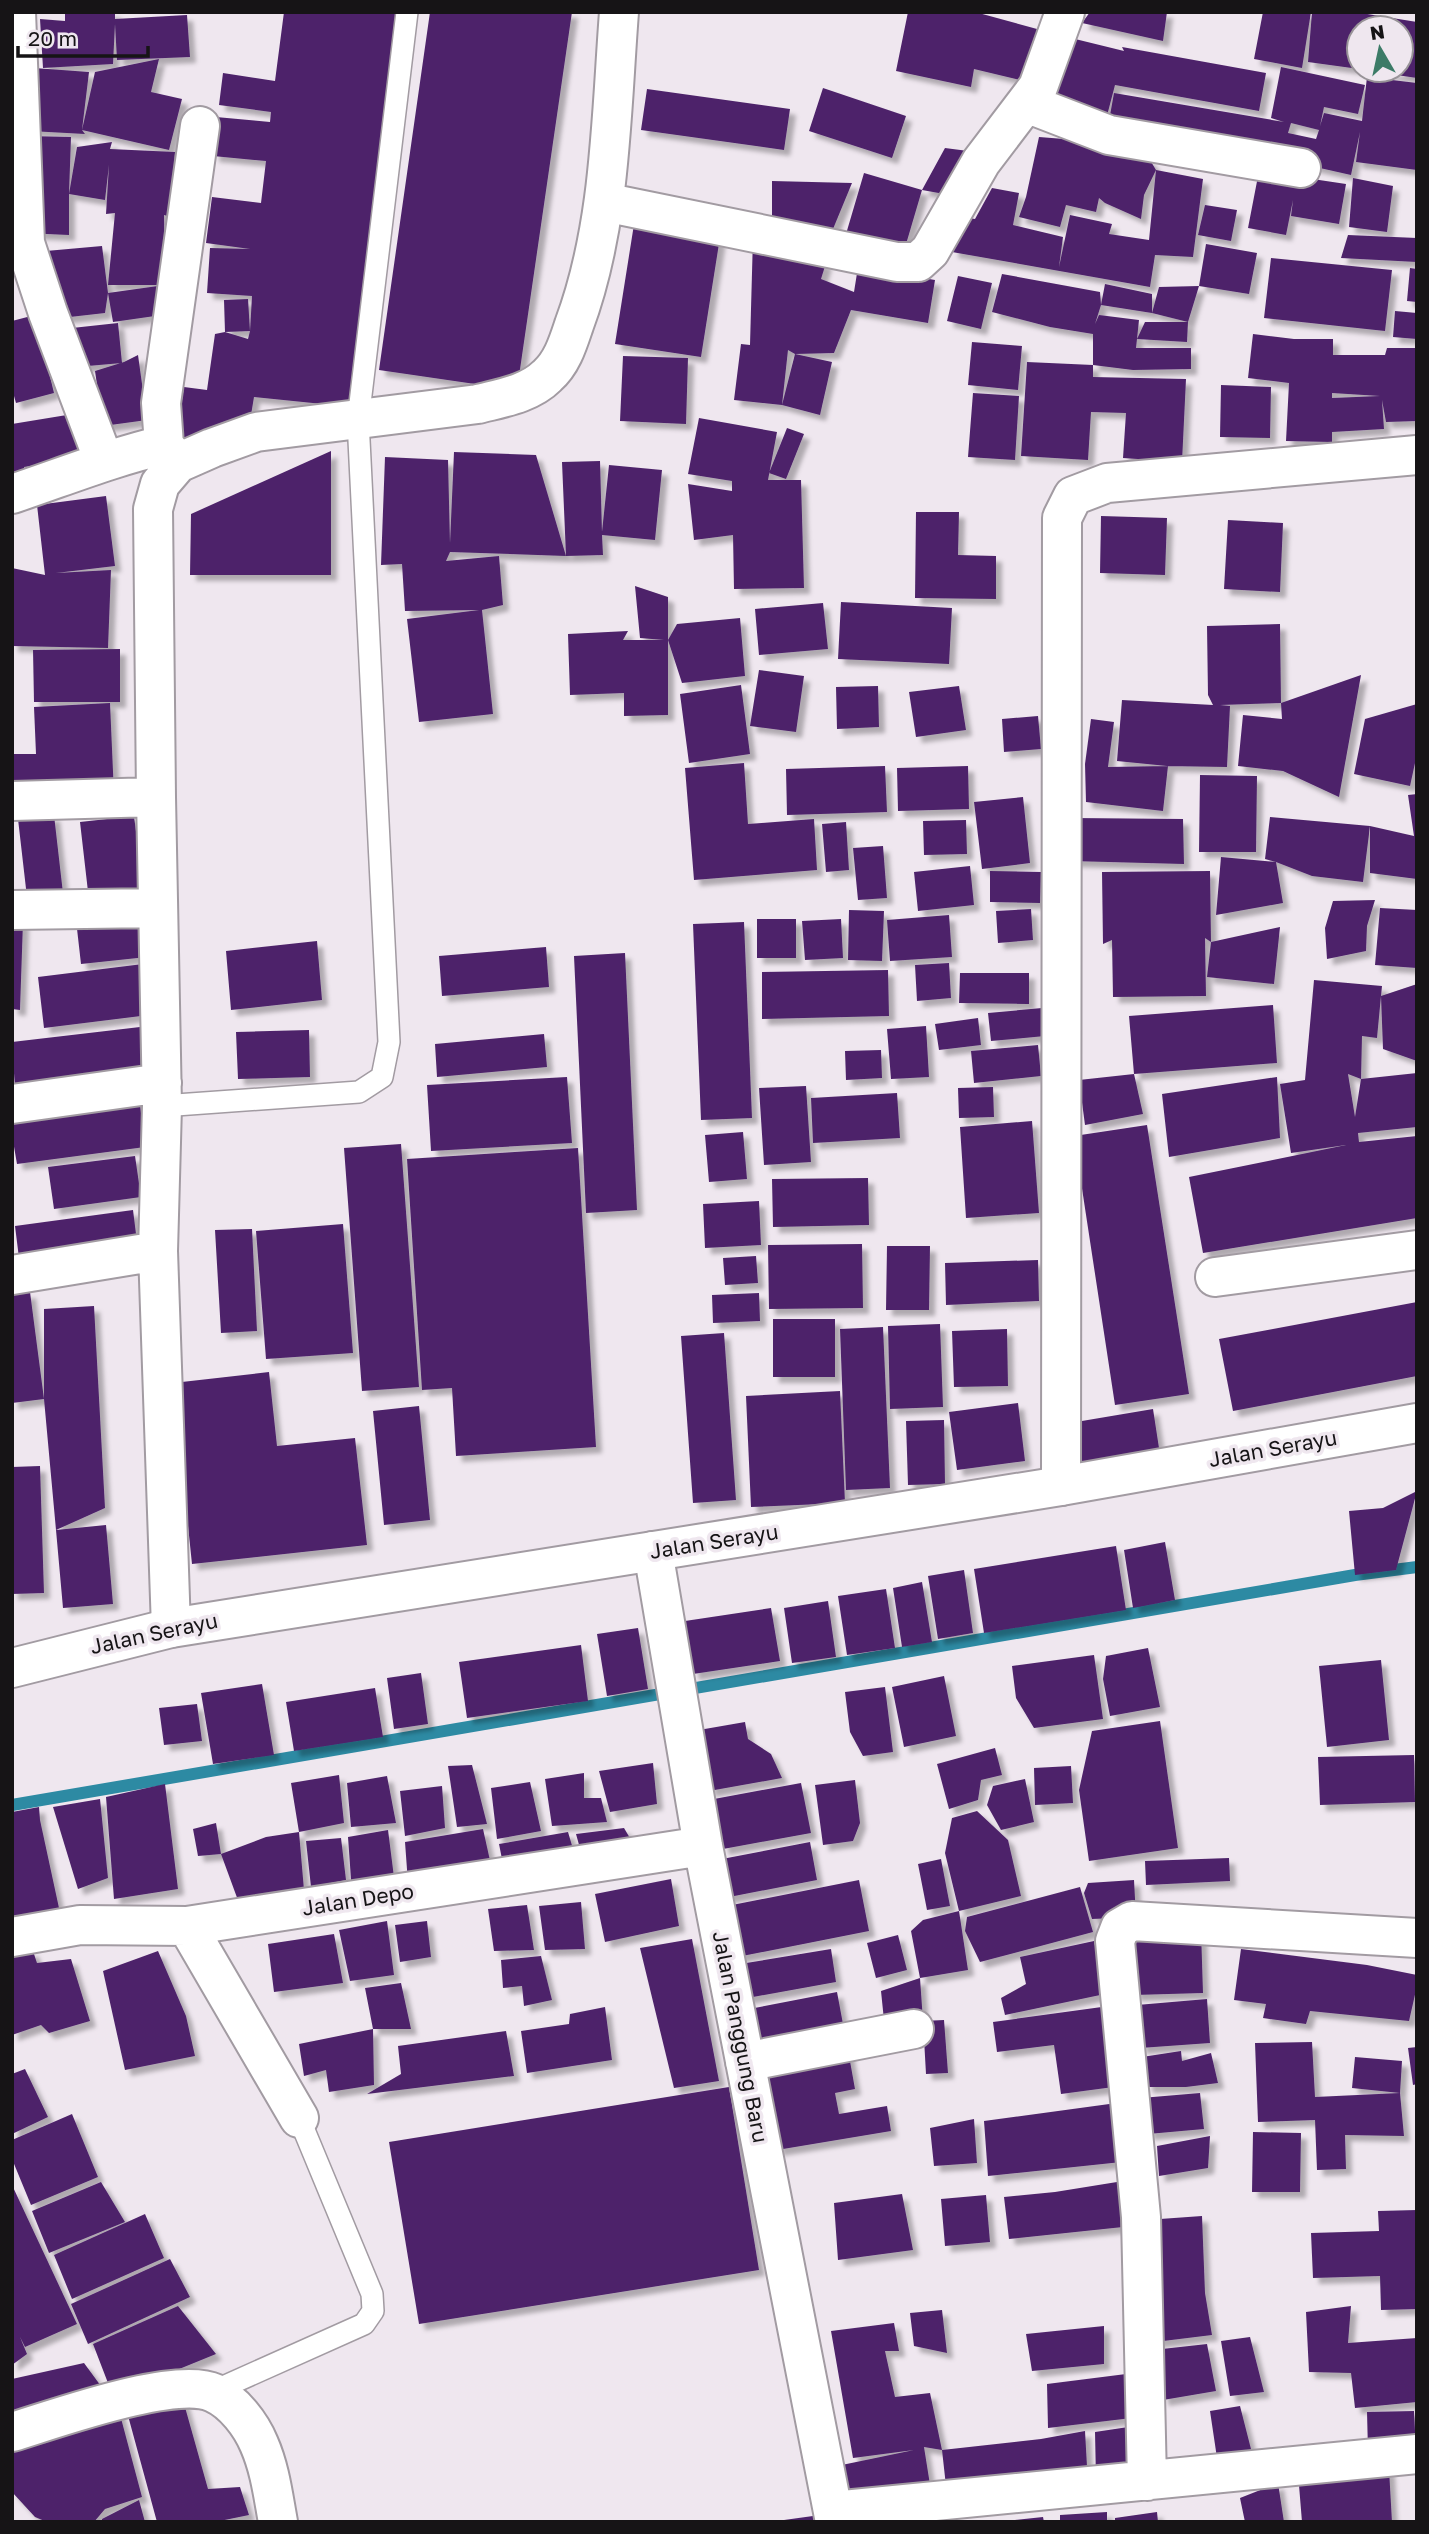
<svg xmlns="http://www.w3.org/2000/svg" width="1429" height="2534" font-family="'Golos Text',sans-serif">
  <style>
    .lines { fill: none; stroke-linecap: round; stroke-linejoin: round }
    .stream { stroke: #2d8aa3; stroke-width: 12 }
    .building { fill: #4d236a; fill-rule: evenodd; filter: url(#shadow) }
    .service-casing { stroke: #a29ba2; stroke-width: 24 }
    .minor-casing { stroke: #a29ba2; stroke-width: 42 }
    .tertiary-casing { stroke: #a29ba2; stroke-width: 42 }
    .service { stroke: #fff; stroke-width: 21 }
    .minor { stroke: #fff; stroke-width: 38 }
    .tertiary { stroke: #fff; stroke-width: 38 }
    .labels { text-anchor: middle; stroke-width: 7; stroke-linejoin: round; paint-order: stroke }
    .street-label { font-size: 21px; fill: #161416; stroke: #efe7ef }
  </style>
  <defs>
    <filter id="shadow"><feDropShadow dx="6" dy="6" stdDeviation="2" flood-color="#0004"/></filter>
  </defs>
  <rect width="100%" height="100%" fill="#efe7ef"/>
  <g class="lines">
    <path class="stream" d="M12,1805L1355,1575L1417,1567"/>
  </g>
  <path class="building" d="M65,12H115V19L187,15L190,57L117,60L115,24L113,64L43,68L40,19L65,21Z
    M284,12H398L352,407L254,397L248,433L176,440L184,387L207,390L215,334L225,332L248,339L250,331L225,332L224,300L248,299L250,331L252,296L207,293L210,248L250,249L206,243L212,197L261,203L266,161L213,156L216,117L270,122L271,112L219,105L223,73L275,81Z
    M430,12H572L517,390L379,370Z
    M908,12H975L1037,29L1024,81L974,69L971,87L896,71Z
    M1090,12H1167L1163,41L1082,23Z
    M1263,12H1311L1302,68L1254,59Z
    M1312,12H1355L1417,22V78L1376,72L1401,70V28H1359V69L1308,62Z
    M1067,37L1124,51L1122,47L1266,73L1259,111L1115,85L1103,131L1048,111Z
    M159,59L151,92L182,99L169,150L82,130L95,72Z
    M1281,67L1365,85L1358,114L1324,107L1320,126L1324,113L1362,121L1367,77L1417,83V170L1356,162L1360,132L1351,175L1311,166L1107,132L1114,93L1284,122L1271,118ZM1291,123L1319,130L1316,139L1288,133Z
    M34,68L89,72L82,130L85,134L30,131Z
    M823,88L906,116L892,158L809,131Z
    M647,89L790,109L784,150L641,130Z
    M27,136L71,137L69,194L77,147L112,142L110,149L175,152L171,217L164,215L165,285H108L115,213L106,214L109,165L105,200L69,194V235L25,233Z
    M1039,137L1102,142L1150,160L1156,170L1203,179L1193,257L1155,255L1150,287L952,252L958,216L975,219L992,188L1019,193L1013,225L1063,237L1059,267L1070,215L1112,224L1109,234L1149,240L1156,170L1144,195L1141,219L1105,203L1099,198L1096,212L1066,205L1060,227L1019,217L1026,197Z
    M945,148L968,151L950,195L922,190L904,251L846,234L864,173L922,190Z
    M1259,171L1346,184L1339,224L1291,216L1293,200L1286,235L1248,228Z
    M1353,178L1393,186L1387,232L1349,227Z
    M772,181L852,183L833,229L772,228Z
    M1205,205L1237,210L1231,241L1198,235Z
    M635,218L721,231L701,357L615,344Z
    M1348,235L1417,238V262L1341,258Z
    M753,237L826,263L821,279L854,292L858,267L935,280L928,323L851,310L834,353L795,354L788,350L782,405L795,354L832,362L820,415L782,405L734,400L741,344L750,345Z
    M1206,244L1257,253L1249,294L1199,286Z
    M102,246L108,293L105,313L52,319L46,251Z
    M1271,258L1392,270L1385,331L1264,318Z
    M1410,268L1417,269V302L1407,301Z
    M1002,274L1100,292L1101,305L1095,324L1099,315L1139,320L1137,339L1145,322H1188L1152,313L1159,287L1199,286L1188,322L1187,342L1137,339L1136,348H1191V369L1133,370L1093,365V334L1050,327L992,312Z
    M958,276L992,283L981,329L947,321Z
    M1105,284L1152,294V313L1101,305Z
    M165,285L169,314L113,322L108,293Z
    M1395,311L1417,313V339L1393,337Z
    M35,315L54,393L16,403L12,389V321Z
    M118,323L122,363L76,367L72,328Z
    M1253,334L1294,339H1333V355H1385L1387,348H1417V421L1386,422L1382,400L1384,429L1332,432V442L1286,441L1289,383L1248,378ZM1332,393L1380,396L1332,398Z
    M972,342L1022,346L1018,390L968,385Z
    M138,355L147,420L103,426L95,371L124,362Z
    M623,356L688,358L686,424L620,421Z
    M1027,362L1093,365V377L1186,379L1182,462L1123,458L1126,413L1091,412L1088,460L1021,456Z
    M1221,385L1271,387L1270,438L1220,437Z
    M973,393L1019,396L1015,460L968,457Z
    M79,413L86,457L24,467L27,487L12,490V424Z
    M699,418L777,432L768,480H801L804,588L734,589L733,535L694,540L688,484L732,491V481L688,474Z
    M787,428L804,434L786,479L769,473Z
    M331,451V575H190L191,514Z
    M454,452L536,455L566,556L562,462L600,461L602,532L609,465L662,470L655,540L602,535L603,555L566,556L450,552L446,561L499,556L503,605L482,610L493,714L419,722L407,619L479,610L405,611L402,564L381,565L385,457L448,460L450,543Z
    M106,496L115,566L56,573L111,570L108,648L12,646V568L45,575L37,505Z
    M916,512H959L958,555L996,556V599L915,598Z
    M1101,516L1167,518L1165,575L1100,573Z
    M1228,520L1283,523L1280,592L1224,589Z
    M635,586L668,597V715L624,716V693L570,695L568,634L628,631L623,640H664L640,638Z
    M841,602L952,608L949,664L838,659Z
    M823,603L828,649L759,655L755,609Z
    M740,618L745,676L682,683L668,640L677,624Z
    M1280,624L1281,703L1361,675L1339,797L1283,771L1238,766L1243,715L1282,719L1281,703L1220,705L1230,706L1227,767L1167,766L1117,761L1122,700L1213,705L1208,695L1207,626Z
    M120,649V702H34L33,650Z
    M759,670L804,676L796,732L750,726Z
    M741,685L750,754L689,763L680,694Z
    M878,686L879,727L837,729L836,687Z
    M959,686L966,730L916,737L909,692Z
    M110,703L114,794H13V754H36L34,707Z
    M1417,704V754L1410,786L1354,774L1365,719Z
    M1038,716L1041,749L1004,752L1002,719Z
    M1091,719L1114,722L1108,767L1168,766L1163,811L1086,802L1085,764Z
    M744,763L748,824L814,819L817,870L694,880L685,768Z
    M885,766L887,812L787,815L786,769Z
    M968,766L969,809L898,811L897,768Z
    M1200,775L1257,776L1256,852H1199Z
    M1417,794V879L1370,873V826L1363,882L1312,876L1276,862L1283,903L1216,915L1221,857L1276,862L1265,859L1270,817L1370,826L1414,836L1408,795Z
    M1023,797L1030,863L982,869L974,802Z
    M54,815L64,902L28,906L18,819Z
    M134,816L145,902L90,909L80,822Z
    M1073,818L1183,819L1184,864L1071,861Z
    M966,820L967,854L924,855L923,821Z
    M846,822L849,870L826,872L822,824Z
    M883,846L887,898L858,900L853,848Z
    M970,866L974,905L918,911L914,872Z
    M990,871L1041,872L1040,903L990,902Z
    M1210,871L1211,942L1205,938L1206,996L1113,997L1112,940L1103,944L1102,872Z
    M1375,900L1367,926L1366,951L1327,959L1325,928L1333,901Z
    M1380,908L1417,910V968L1375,965Z
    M1031,909L1033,940L998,943L996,911Z
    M849,910L884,911L882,961L848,960Z
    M142,912L147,957L81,964L76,920Z
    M949,915L952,957L890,961L887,920Z
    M757,919H796V958H757Z
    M841,919L843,958L805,960L802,921Z
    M12,921L23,922L20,1010L12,1009Z
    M744,922L752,1118L701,1120L693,924Z
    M1280,927L1274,984L1207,977L1211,942Z
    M317,941L322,1000L231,1010L226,951Z
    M546,947L549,987L442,996L439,956Z
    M625,953L637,1210L586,1213L574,956Z
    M949,963L951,998L917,1001L915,965Z
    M143,964L149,1015L44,1028L38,977Z
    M888,970L889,1016L762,1019V972Z
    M960,973H1029V1004L959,1003Z
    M1314,980L1382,986L1381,996L1417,984V1061L1383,1049L1381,996L1377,1038L1362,1036L1361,1079L1348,1074L1355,1117L1361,1079L1417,1073V1127L1358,1133L1359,1142L1417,1136V1218L1203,1253L1189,1177L1346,1145L1291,1153L1280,1084L1305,1080Z
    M1273,1005L1277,1063L1134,1074L1129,1016Z
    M1042,1008L1045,1036L991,1041L988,1013Z
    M978,1018L981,1045L939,1050L935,1024Z
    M926,1026L929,1077L891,1079L887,1029Z
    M140,1027L145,1073L15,1089L12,1042Z
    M309,1030L310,1077L238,1079L236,1032Z
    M544,1034L547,1067L437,1077L435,1044Z
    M1038,1045L1041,1076L974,1083L971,1051Z
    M881,1050L882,1078L846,1080L845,1051Z
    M1134,1074L1143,1114L1085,1125L1079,1080Z
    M567,1077L572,1143L431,1151L427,1085Z
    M1277,1077L1280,1138L1169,1157L1162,1094Z
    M806,1086L811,1162L764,1165L759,1088Z
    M993,1087L994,1117L959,1118L958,1088Z
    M138,1088L145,1147L17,1164L12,1135V1106Z
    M897,1093L900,1138L813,1143L811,1098Z
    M1032,1121L1039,1213L966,1218L960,1127Z
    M1147,1125L1189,1394L1115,1405L1074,1136Z
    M743,1132L747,1179L709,1182L705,1135Z
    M401,1144L419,1387L362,1391L344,1148Z
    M578,1148L596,1447L456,1456L452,1388L422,1390L407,1159Z
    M135,1156L141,1197L54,1209L48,1167Z
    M868,1178L869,1225L773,1227L772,1179Z
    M759,1201L761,1245L705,1248L703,1204Z
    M133,1210L138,1250L20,1266L15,1226Z
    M343,1224L353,1353L266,1359L256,1231Z
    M252,1229L257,1331L221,1333L215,1230Z
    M862,1244L863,1308L769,1309L768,1245Z
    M887,1246H930L929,1310H886Z
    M756,1256L758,1283L725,1285L723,1258Z
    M1038,1260L1039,1301L946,1305L945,1263Z
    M30,1292L44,1399L12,1403V1295Z
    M759,1293L760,1321L713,1323L712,1295Z
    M1417,1302V1376L1233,1411L1219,1339Z
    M94,1306L105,1508L56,1530L106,1525L113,1604L63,1608L56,1530L44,1399V1309Z
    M773,1319H835V1377H773Z
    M940,1324L943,1407L890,1409L888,1326Z
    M883,1327L890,1488L846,1490L840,1329Z
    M1007,1329L1008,1386L954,1387L952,1331Z
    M724,1333L736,1500L693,1503L681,1336Z
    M269,1372L277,1446L355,1438L367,1545L192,1564L173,1383Z
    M840,1391L845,1503L751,1507L746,1396Z
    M1018,1403L1025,1461L957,1470L949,1412Z
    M419,1406L430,1520L384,1525L373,1411Z
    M1153,1409L1161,1461L1084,1474L1076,1422Z
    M944,1420L945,1484L908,1485L906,1421Z
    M40,1466L44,1593L12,1594V1467Z
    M1417,1491L1396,1570L1355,1575L1349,1511L1383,1508Z
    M1165,1542L1175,1600L1133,1608L1124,1550Z
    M1116,1546L1126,1610L984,1633L974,1569Z
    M964,1570L973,1633L938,1639L928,1576Z
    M922,1582L932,1642L902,1647L893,1588Z
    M886,1589L895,1648L847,1655L838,1596Z
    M828,1601L836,1657L792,1663L784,1608Z
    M771,1608L780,1661L693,1674L685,1621Z
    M638,1628L648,1689L607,1696L597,1634Z
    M581,1645L588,1701L467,1718L459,1662Z
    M1148,1648L1160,1707L1110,1716L1103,1679L1106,1656Z
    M1094,1655L1103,1719L1034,1728L1016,1698L1012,1666Z
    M1381,1660L1389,1740L1327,1747L1319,1666Z
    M421,1673L428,1724L394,1729L387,1678Z
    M944,1676L956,1736L904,1747L892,1687Z
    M262,1684L274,1755L213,1764L201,1693Z
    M885,1687L893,1752L863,1756L850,1732L845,1692Z
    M375,1688L383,1737L294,1751L286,1702Z
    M197,1704L202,1741L164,1745L159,1708Z
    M1160,1721L1178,1848L1089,1861L1079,1790L1092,1731Z
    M745,1722L748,1739L771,1754L782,1778L709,1791L699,1730Z
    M995,1748L1002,1775L981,1780L978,1800L949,1809L937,1764Z
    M1414,1755L1415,1802L1320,1805L1318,1757Z
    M653,1763L657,1804L610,1812L599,1771Z
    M472,1765L487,1824L457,1827L448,1766Z
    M1071,1766L1073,1803L1035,1805L1034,1768Z
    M584,1773V1798H601L607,1822L552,1826L545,1779Z
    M339,1775L344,1823L299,1832L291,1783Z
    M387,1776L396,1823L351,1827L347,1783Z
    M1025,1779L1034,1822L1001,1830L987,1805L993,1786Z
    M855,1780L860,1823L853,1841L823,1845L815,1785Z
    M530,1782L541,1831L497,1839L491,1788Z
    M801,1783L811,1833L723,1849L714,1799Z
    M165,1784L178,1889L114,1899L106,1797Z
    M442,1786L445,1828L405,1836L400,1791Z
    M100,1799L108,1878L78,1889L53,1807Z
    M39,1807L40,1820L59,1908L12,1922V1812Z
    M977,1811L1008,1840L1021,1896L959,1911L945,1853L952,1818Z
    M216,1823L221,1854L198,1856L193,1829Z
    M624,1828L637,1850L581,1852L576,1834Z
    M483,1829L493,1874L408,1883L405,1842Z
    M388,1830L395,1885L352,1893L348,1837Z
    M299,1832L304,1890L239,1903L221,1854L266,1837Z
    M568,1832L576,1859L504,1869L499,1844Z
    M341,1838L346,1880L311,1887L306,1841Z
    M810,1842L817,1880L724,1898L722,1859Z
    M1229,1858L1230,1881L1146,1885L1145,1861Z
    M941,1859L950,1906L927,1910L918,1864Z
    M671,1879L679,1926L605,1942L595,1894Z
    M859,1880L869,1931L737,1957L727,1906Z
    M1134,1880L1136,1917L1092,1919L1084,1893L1088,1883Z
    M1080,1887L1093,1932L980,1962L965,1931L967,1917Z
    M581,1902L585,1949L545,1950L539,1906Z
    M527,1905L534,1950L494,1951L488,1909Z
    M959,1911L968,1970L920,1978L923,2021L885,2030L881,1991L920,1978L911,1931L923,1920Z
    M387,1921L394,1975L350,1981L339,1930Z
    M427,1921L431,1957L400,1962L395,1925Z
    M1201,1930L1203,1993L1134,1995L1131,1932Z
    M334,1934L343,1983L274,1992L268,1944Z
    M898,1935L907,1970L876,1978L867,1943Z
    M692,1939L719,2081L674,2088L640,1948Z
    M1094,1941L1105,1994L1005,2015L1001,1998L1026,1984L1020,1957Z
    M831,1949L836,1982L742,1999L740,1964Z
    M1241,1949L1367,1965L1417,1975V1986L1409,2021L1310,2011L1306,2024L1263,2018L1266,2004L1234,2000Z
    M33,1951L37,1963L71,1959L90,2021L49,2033L41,2025L12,2035V1953Z
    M158,1951L186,2016L195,2056L125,2070L103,1971Z
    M541,1956L552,2000L524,2006L522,1986L503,1988L501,1960Z
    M401,1983L411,2029H373L365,1988Z
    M837,1992L846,2040L753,2057L744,2010Z
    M1207,1999L1210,2043L1140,2048L1137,2005Z
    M1109,2006L1121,2086L1061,2094L1054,2045L997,2052L993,2022Z
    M605,2007L612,2060L527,2073L521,2031L569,2024L570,2014Z
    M944,2020L948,2073L926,2074L923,2021Z
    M373,2029L374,2085L329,2092L326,2070L304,2076L299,2044Z
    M506,2031L514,2076L367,2094L401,2074L398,2046Z
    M1312,2042L1315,2097L1400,2093L1352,2088L1355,2057L1402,2061L1400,2093L1404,2136L1345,2135L1346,2169L1317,2170L1315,2120L1258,2122L1255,2043Z
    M1417,2047V2084L1413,2085L1408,2048Z
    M848,2050L855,2089L835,2093L839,2114L887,2106L891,2131L777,2150L762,2065Z
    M1181,2051L1182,2061L1211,2053L1218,2083L1186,2087H1147L1142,2057Z
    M25,2069L48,2117L12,2134V2074Z
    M729,2087L759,2270L419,2324L389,2142Z
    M1200,2093L1204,2129L1148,2134L1141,2098Z
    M1124,2102L1131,2161L988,2176L984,2121Z
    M72,2114L98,2177L31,2205L12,2159V2140Z
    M974,2119L977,2163L934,2166L930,2128Z
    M1253,2132L1301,2133L1300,2192H1252Z
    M1210,2136L1208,2168L1159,2176L1157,2146Z
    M101,2182L125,2222L49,2253L32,2211Z
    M1117,2182L1123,2227L1009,2239L1004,2197L1055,2192Z
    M12,2185L77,2324L25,2347L20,2337L27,2354L12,2365Z
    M902,2194L913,2250L838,2260L834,2203Z
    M986,2195L990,2242L945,2246L941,2199Z
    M1417,2210V2309L1381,2310L1380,2276L1313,2278L1311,2233L1379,2231L1378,2211Z
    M145,2214L164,2258L72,2299L54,2255Z
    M1202,2216L1205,2293L1212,2335L1155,2342L1146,2220Z
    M170,2259L190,2297L88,2344L71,2304Z
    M178,2306L216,2354L113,2396L93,2344Z
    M1351,2306L1348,2343L1417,2338V2402L1355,2408L1351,2373L1309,2372L1306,2312Z
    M942,2310L947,2353L914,2346L910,2313Z
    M894,2323L899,2351H885L895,2397L930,2393L942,2450L924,2447L931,2491L839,2499L837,2466L914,2450L853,2458L831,2331Z
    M1104,2326V2364L1032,2371L1026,2334Z
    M1250,2337L1264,2392L1230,2396L1221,2341Z
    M1207,2344L1216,2391L1163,2400L1153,2350Z
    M84,2363L109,2397L12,2424V2379Z
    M1134,2373L1140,2417L1048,2428L1047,2384Z
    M183,2400L208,2489L240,2487L249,2515L215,2522H157L127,2412Z
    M1240,2406L1252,2453L1217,2458L1210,2411Z
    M118,2407L142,2497L105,2509L94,2522H47L35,2517L12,2492V2438Z
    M1414,2411L1416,2450L1368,2451L1367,2412Z
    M1135,2426L1139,2467L1096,2480L1095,2432Z
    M1085,2431L1088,2484L947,2495L942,2450L1041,2439Z
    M1389,2469L1392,2522H1302L1298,2473Z
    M1278,2483L1284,2522H1245L1240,2498Z
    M139,2500L145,2522H102V2519Z
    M1107,2512V2522H1060V2515Z
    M1157,2512L1158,2522H1115V2518Z
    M813,2516L814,2522H784V2520Z
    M1043,2517L1044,2522H1015V2520Z"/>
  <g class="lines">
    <g class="service-casing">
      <path id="service" d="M162,1106L359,1092L382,1077L389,1042L358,420L407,12
        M212,2392L364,2324L373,2311L372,2294L299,2118"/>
    </g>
    <g class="minor-casing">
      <path id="minor" d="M16,12L25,243L48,313L104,461
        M1026,103L1109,135L1301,168
        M604,202L897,262H918L930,251L981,162L1038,87L1065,12
        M178,463L164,445L161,403L200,126
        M12,494C63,477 112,457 164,445
        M12,801L156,797
        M12,910L158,908
        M12,1104L162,1083
        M12,1275L158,1251
        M1215,1277L1417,1250
        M1061,1486L1062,518L1073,496L1107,483L1417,455
        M653,1551L703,1846L835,2522
        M171,1628L158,1251L162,1106L156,797L153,509L160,484L178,463L212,448L256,432L478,404C501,398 529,394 547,376C562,363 568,343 574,325C611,226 611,116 619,12
        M187,1926L299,2118
        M12,1937L80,1925L187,1926L703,1846
        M745,2062L914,2029
        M12,2432C55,2419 176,2375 214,2393C234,2402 251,2425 259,2444C270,2469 273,2495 278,2522
        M1147,2481L1141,2217L1115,1941L1120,1928L1132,1921L1417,1938
        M833,2511L1417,2454"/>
    </g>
    <g class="tertiary-casing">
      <path id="tertiary" d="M12,1668L171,1628L1061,1486L1417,1423"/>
    </g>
    <use href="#service" class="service"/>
    <use href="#minor" class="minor"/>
    <use href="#tertiary" class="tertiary"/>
  </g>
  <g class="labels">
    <g class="street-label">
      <text transform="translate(1273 1449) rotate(-10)" y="7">Jalan Serayu</text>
      <text transform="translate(714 1542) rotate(-9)" y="7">Jalan Serayu</text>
      <text transform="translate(154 1634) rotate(-12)" y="7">Jalan Serayu</text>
      <text transform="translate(358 1900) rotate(-9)" y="7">Jalan Depo</text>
      <text transform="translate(740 2037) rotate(79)" y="7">Jalan Panggung Baru</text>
    </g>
  </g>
  <rect width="1429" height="2534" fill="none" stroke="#161416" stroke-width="28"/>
  <g transform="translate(1380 49) rotate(351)"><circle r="33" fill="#efe7ef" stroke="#989398" stroke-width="2"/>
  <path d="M0-5L12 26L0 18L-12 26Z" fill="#3c7b67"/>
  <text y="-10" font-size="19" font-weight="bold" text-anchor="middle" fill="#161416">N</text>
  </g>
  <path d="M18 46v10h130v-10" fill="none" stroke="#161416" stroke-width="3.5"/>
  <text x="28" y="46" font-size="21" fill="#161416" stroke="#efe7ef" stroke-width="5" paint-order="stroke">20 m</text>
</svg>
